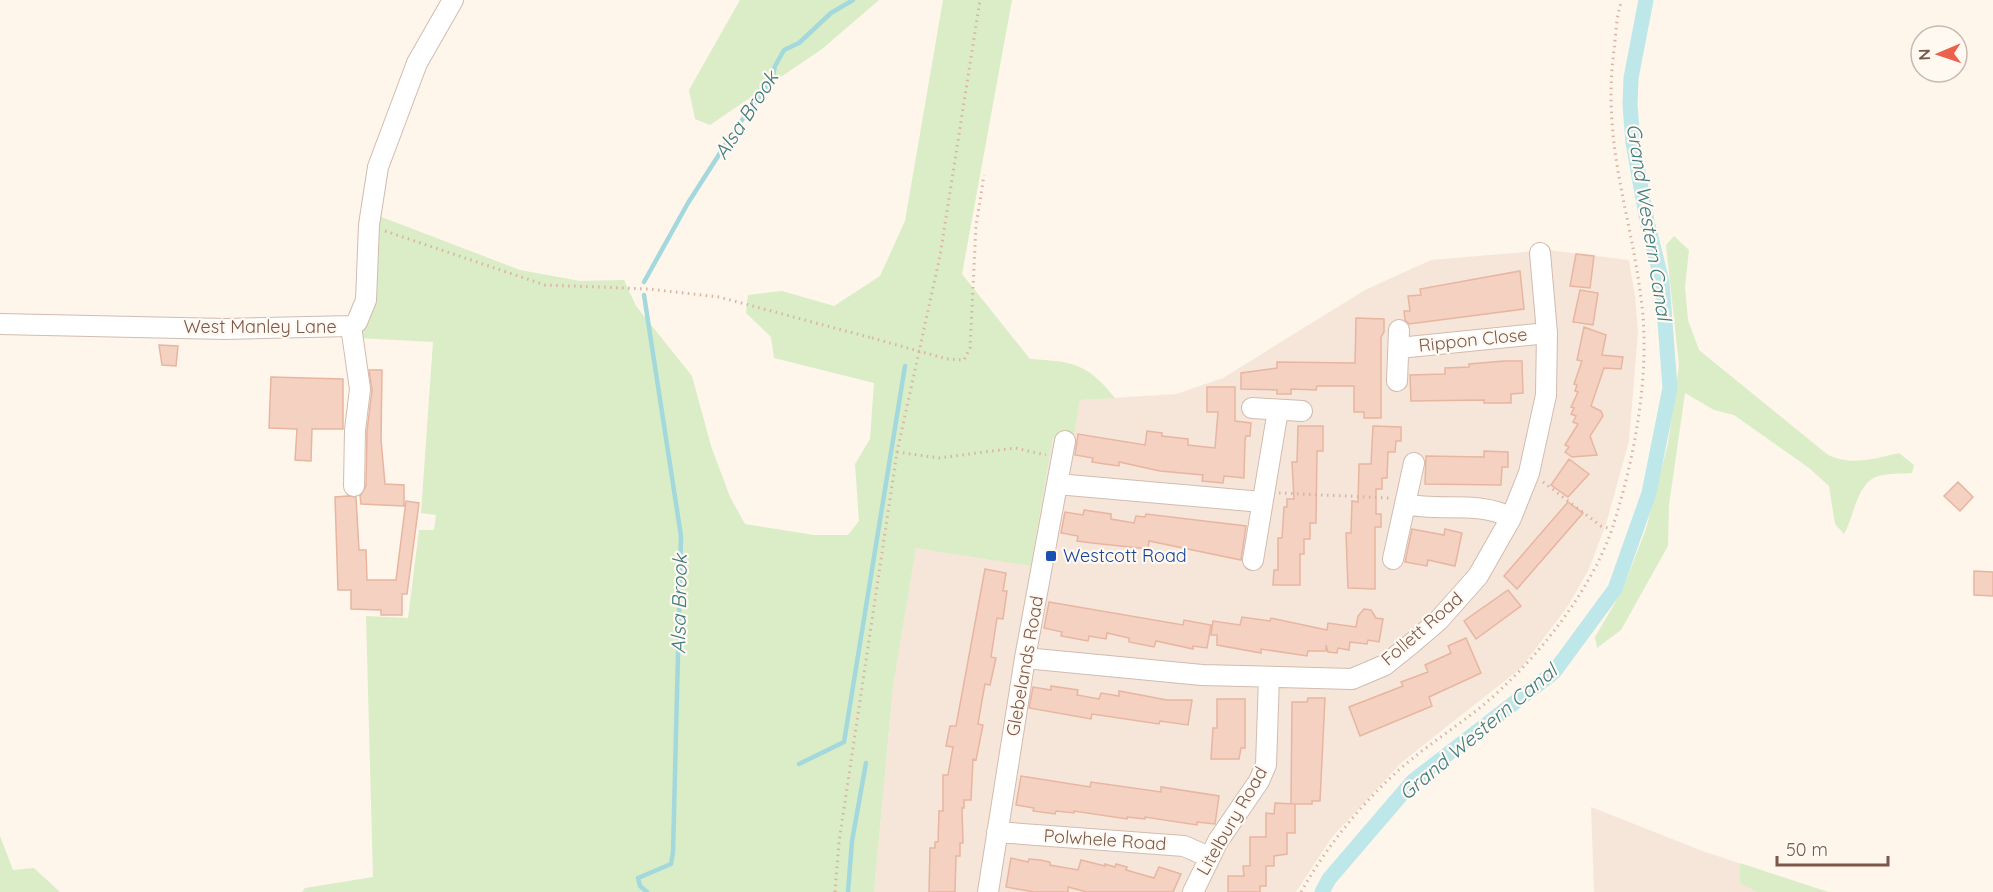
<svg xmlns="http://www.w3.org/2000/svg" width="1993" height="892" font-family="Quicksand,sans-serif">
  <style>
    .residential { fill: #f6e6d9 }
    .green { fill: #daedc7 }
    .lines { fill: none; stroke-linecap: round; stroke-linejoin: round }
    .stream { stroke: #a3d8dc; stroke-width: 4.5 }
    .canal { stroke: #bde7e9; stroke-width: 15 }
    .building { fill: #f4d1c1; stroke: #e8b5a0; stroke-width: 1.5 }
    .minor-casing { stroke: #d2bbaf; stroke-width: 22 }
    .path { stroke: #dbb3a3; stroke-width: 3; stroke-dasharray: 1.5 4.5; stroke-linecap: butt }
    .minor { stroke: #fff; stroke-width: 20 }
    .path-bridge { stroke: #dbb3a3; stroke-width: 3; stroke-dasharray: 1.5 4.5; stroke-linecap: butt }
    .transit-dot { fill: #1a4fb4; stroke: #fff9f2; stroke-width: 2 }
    .labels { text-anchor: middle; stroke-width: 4.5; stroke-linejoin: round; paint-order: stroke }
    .street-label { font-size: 18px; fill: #7b584b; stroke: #fff9f2 }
    .transit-label { font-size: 18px; fill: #164399; stroke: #fff9f2; text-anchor: start }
    .water-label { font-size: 20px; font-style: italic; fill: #3d7c80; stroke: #fff9f2 }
  </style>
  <rect width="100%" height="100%" fill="#fef5eb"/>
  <path class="residential" d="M1548,250L1629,260L1635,296L1638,333L1629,441L1606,524L1589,569L1568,606L1521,668L1402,762L1332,837L1296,892H874L893,687L916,547L1031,566L1053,437L1073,440L1080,400L1176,394L1223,378L1365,290L1431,260Z
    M1591,807L1705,852L1828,892H1594Z"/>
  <path class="green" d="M740,0H879L822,49L710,125L695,119L689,90Z
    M943,0H1012L962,274L1030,359C1073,362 1086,362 1115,398L1080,400L1073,441L1053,437L1031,566L916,548L893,687L874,892H302L305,888L373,877L366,616L408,618L419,530H434L436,515L421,513L433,342L358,338L379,216L520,270L580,281L624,280L636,306L692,376L711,446L730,497L745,524L814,535H848L859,521L855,464L870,439L874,383L774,358L771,337L746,313L748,295L782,291L834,306L880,276L905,221Z
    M1674,236L1689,250L1685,287L1688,320L1699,350L1828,455C1853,466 1873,459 1899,453L1914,465L1912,473C1902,474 1889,473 1879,476C1857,481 1854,517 1844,534L1835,524L1829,486L1809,468L1734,415L1714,410L1685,393L1669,505L1668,546L1621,630L1597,648L1595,637L1622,591L1646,529L1668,443L1679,365L1666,245Z
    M0,836L13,870L34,868L60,892H0Z
    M1740,863L1828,892H1757L1740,883Z"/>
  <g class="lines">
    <path class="stream" d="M644,282L688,203L736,128L772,80L775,66L784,50L799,43L831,13L853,0
      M644,295L681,536L673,852L671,864L638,878L640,886L647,892
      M799,764L844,742L905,366
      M848,892L852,841L866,763"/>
    <path class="canal" d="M1322,892L1329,879L1413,781L1554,672L1615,589L1649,493L1670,388L1662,282L1647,221L1633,143L1630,105L1631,78L1646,0"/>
  </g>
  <path class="building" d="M1576,254L1594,256L1590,288L1570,286Z
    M1520,271L1524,309L1409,324L1405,320L1404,311H1410L1408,296L1421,295L1420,289Z
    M1580,290L1598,293L1593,325L1573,322Z
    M1356,318L1384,319V332L1381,337V418H1364V412H1354V386H1317L1316,390L1291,389V394H1277V390L1241,389V373L1277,368V362L1355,363Z
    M1584,327L1606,335L1602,355L1623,357L1621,369L1604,368L1591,406L1601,411L1603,416L1590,436L1597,455L1572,457L1565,452L1569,447L1565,445L1578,424L1573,422L1576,416L1571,414L1574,408L1571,407L1578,392L1575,391L1577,385L1574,384L1582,361L1577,360Z
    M159,345L178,346L176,366L162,365Z
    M1504,361H1522L1523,393L1511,394V403H1484V400L1411,401L1410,375L1445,374V368L1469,367V364Z
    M369,370H382L381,440L385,484L404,485V506L361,504L360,496L366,486L367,431L372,390Z
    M271,377L343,379V429H312L311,461L295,460L297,429L269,428Z
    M1207,387H1235V421L1251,423L1250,436H1246L1245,440L1244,478L1224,476L1223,483L1202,481L1203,475L1160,471L1119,462V466L1105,464L1092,462L1093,458L1075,455L1078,434L1145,445L1147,431L1162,433V436L1188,439V445L1215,448L1218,412H1207Z
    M1298,426H1323V451H1317L1316,523H1310V539H1304V554H1300V585H1273L1274,570H1278V538H1282L1284,507H1287V499H1294L1292,462H1297Z
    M1373,426L1401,427V441H1396L1395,452H1388L1387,478H1382V489H1376V514H1381V527H1375V589L1348,588L1346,533H1351L1352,501L1358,502L1359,464H1371Z
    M1484,451L1508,452V467H1502L1501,485L1425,484L1426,456L1484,457Z
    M1569,459L1589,474L1568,497L1551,485Z
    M1958,482L1973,497L1960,511L1944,496Z
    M348,496L356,497L359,550H366L367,580H396L406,501L419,503L407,594H402V615H381V610L351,609V590H338L335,497Z
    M1568,502L1583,513L1517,589L1504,576Z
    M1084,510L1111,514V519L1134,523L1136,516L1145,517L1146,514L1246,526L1241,560L1149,541L1148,549L1092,543L1077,541L1078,536L1061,533L1065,512L1083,515Z
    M1412,529L1444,535L1445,529L1462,533L1455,566L1428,560L1427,566L1405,562Z
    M985,569L1006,573L1003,591H1007L1003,619L997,618L991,657L996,658L990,685L985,684L981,706L978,724L983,725L976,760L973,759L971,800H964V808H962L963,843H960V856H956L955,892H929L930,848H935V842H938L939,811H943V775H948L953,747L946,746L950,726H956Z
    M1974,571L1993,572V596L1974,595Z
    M1508,590L1521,606L1476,639L1464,621Z
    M1049,602L1183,625L1184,620L1211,625L1207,648L1193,646V649L1156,641L1154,647L1129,642V638L1107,633L1106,639L1089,636L1088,641L1061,636L1062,632L1044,628Z
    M1364,609L1371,610L1376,618L1383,619L1379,642L1368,640L1367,644L1350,642L1349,650L1338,648L1337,653L1328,652L1326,645V651H1308L1307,656L1261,649V653L1217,645V635H1211L1213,621L1240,625L1242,617L1270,621L1271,618L1327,630L1328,623L1356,627L1358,616Z
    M1466,638L1481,673L1429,697L1432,706L1360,736L1349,707L1403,686L1401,682L1428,672L1425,665L1451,653L1448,646Z
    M1051,686L1078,690L1077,695L1099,699L1101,693L1119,696V691L1167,700H1192L1188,725L1160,721L1159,724L1092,714L1091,719L1029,708L1033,687L1051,690Z
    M1308,698H1325L1320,801H1312V804H1291L1292,702H1307Z
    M1217,699H1245V748H1241L1239,759H1211L1213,728H1217Z
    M1021,776L1090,787L1091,782L1161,792V787L1219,796L1215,824L1197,822V825L1145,817V819L1127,817V819L1074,811V813L1056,811L1055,814L1033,811L1034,808L1016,805Z
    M1275,803L1295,804V833H1287V854L1274,856V866H1266V886H1260V892H1228V876H1244L1243,866H1250V837H1266V813L1274,814Z
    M1011,858L1028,862L1029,859L1040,860L1050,862V865L1078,870L1081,860L1105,866V864L1115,867L1116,864L1127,867L1126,870L1154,878L1159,867L1181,874L1173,892H1087L1068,887V892H1034L1006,887Z"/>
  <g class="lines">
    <g class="minor-casing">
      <path id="minor" d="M0,324L225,329L351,326L357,322L366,300L369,225L378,167L417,63L453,0
        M351,326L360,389L355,430L354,486
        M1399,348L1547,333
        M1397,381L1399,330
        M1252,408L1302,411
        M1057,484L1262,502
        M1405,504C1439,512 1480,500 1511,518
        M1393,559L1414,463
        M1253,560L1278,410
        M1025,658L1202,675L1352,679L1385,665L1410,645L1438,621L1478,576L1511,518L1529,473L1546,395L1547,333L1540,253
        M997,832L1184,846L1209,857
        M988,892L1025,658L1065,441
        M1193,892L1218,841L1259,781L1266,765L1269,677"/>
    </g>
    <path class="path" d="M385,231L545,285L649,289L719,297L872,338
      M947,359L964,360L970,348L976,226L984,175
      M897,452L939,458L1015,448L1046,455
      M1543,482L1601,526L1611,529
      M1279,493L1389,498
      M835,892L839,842L897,452L940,256L980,0
      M1301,892C1327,846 1361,804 1400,769C1426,746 1455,728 1482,706C1534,663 1592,591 1613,526C1635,458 1651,370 1641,298C1630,210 1602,143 1614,50C1616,34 1616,16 1622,0"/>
    <use href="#minor" class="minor"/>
    <path class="path-bridge" d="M872,338L947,359"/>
  </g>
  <rect class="transit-dot" x="1045" y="550" width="12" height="12" rx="3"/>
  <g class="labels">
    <g class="street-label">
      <text x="260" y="333">West Manley Lane</text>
      <text transform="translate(1473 340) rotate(-6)" y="6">Rippon Close</text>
      <text transform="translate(1422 629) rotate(-41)" y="6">Follett Road</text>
      <text transform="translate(1025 666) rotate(-80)" y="6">Glebelands Road</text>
      <text transform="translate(1232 821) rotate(-60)" y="6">Litelbury Road</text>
      <text transform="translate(1105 840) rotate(4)" y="6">Polwhele Road</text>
    </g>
    <g class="transit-label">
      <text x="1063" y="562">Westcott Road</text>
    </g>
    <g class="water-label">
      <text transform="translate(746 115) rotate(-57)" y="7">Alsa Brook</text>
      <text transform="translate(1649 222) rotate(81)" y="7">Grand Western Canal</text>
      <text transform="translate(679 604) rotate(-89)" y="7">Alsa Brook</text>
      <text transform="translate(1478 732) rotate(-40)" y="7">Grand Western Canal</text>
    </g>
  </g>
  <g transform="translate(1939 54) rotate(268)"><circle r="28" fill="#fff9f2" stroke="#cab9af" stroke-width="1.5"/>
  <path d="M0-4.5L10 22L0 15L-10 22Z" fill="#ec614b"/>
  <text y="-9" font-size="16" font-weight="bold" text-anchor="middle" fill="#7b584b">N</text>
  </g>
  <path d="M1777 856v9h111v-9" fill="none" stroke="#7b584b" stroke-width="3"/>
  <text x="1786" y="856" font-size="18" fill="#7b584b" stroke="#fff9f2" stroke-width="4.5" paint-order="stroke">50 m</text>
</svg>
